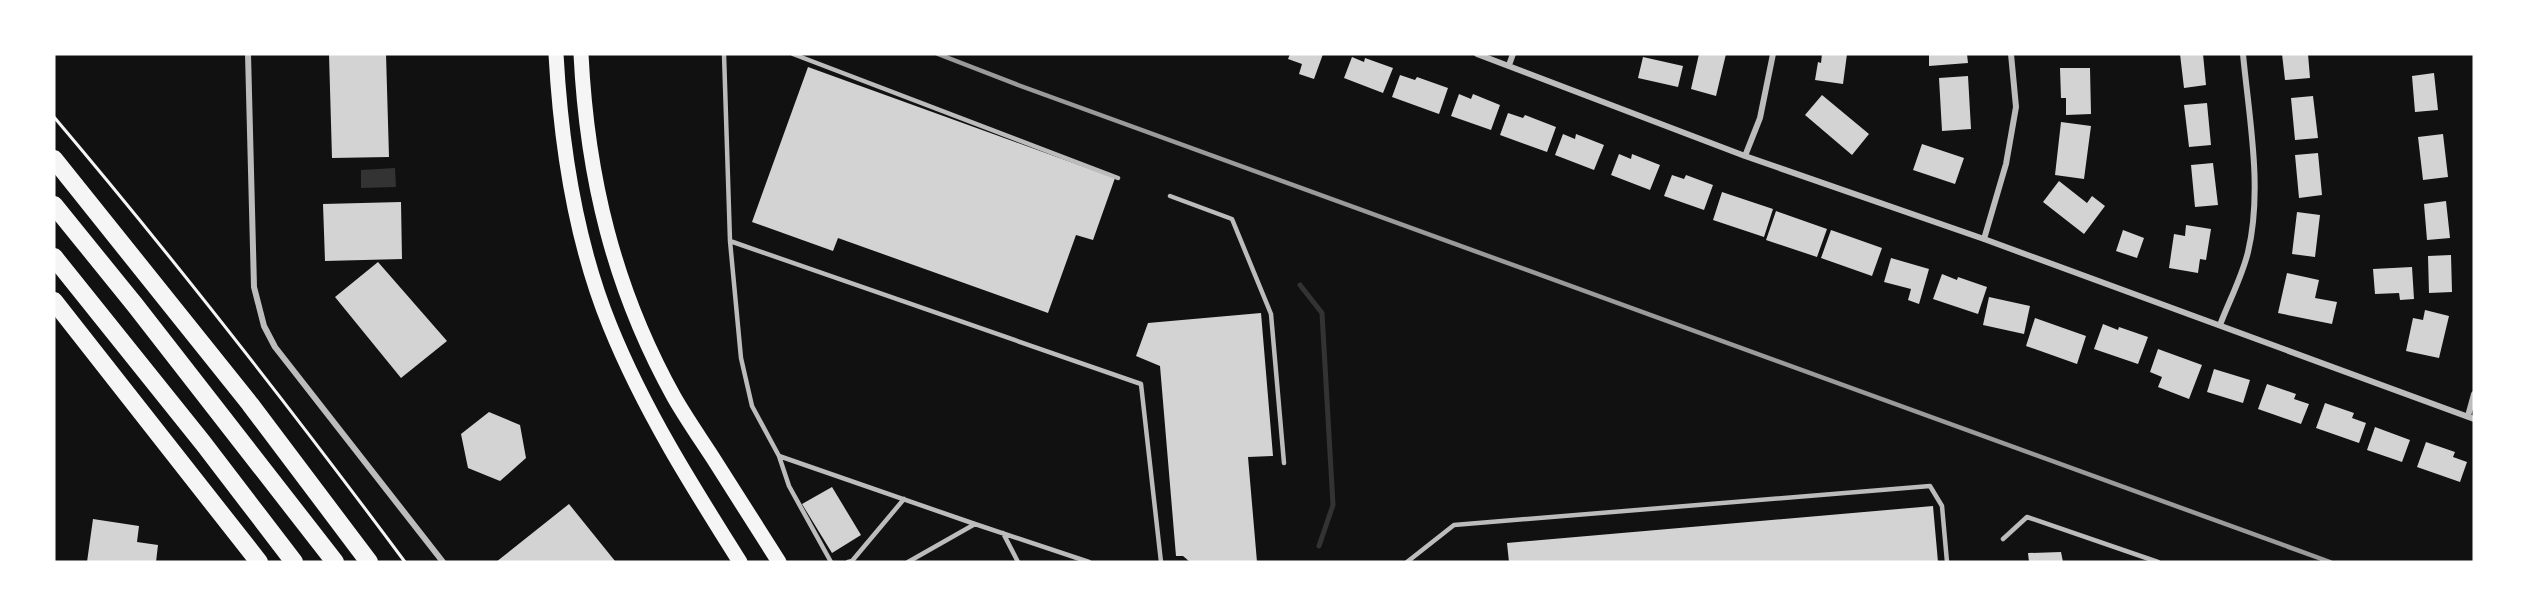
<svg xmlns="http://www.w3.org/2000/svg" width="2528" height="616" font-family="'Sofia Sans Condensed',sans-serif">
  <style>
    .water { fill: #333 }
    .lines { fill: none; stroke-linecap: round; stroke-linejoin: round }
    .stream { stroke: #333; stroke-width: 5 }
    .building { fill: #d3d3d3 }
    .path { stroke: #f5f5f5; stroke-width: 3 }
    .service { stroke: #bcbcbc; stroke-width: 4.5 }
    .minor { stroke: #bcbcbc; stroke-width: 6 }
    .primary { stroke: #f5f5f5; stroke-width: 15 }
    .motorway { stroke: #f5f5f5; stroke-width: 18 }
    .rail { stroke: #9a9a9a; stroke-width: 4.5 }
  </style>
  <rect width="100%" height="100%" fill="#111"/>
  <path class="water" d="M395,168L396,187L361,188V170Z"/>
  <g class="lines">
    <path class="stream" d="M1300,285L1322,313L1333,505L1319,546"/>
  </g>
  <path class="building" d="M329,54H386L389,157L332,158Z
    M1290,54H1323L1314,79L1299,74L1302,64L1288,59Z
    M1699,54H1726L1716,96L1691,89Z
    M1822,54H1847L1843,84L1815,80L1818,62L1821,63Z
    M1929,54H1967L1968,63L1929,66Z
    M2180,54H2203L2206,85L2184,88Z
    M2282,54H2308L2310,78L2285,80Z
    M1352,57L1364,62L1365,58L1393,68L1383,93L1344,78Z
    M1643,57L1683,66L1678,87L1638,78Z
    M808,67L1115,178L1093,240L1076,235L1048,313L838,238L833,251L752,222Z
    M2060,68H2090L2091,114L2066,115V98H2061Z
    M2434,73L2438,110L2415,112L2412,76Z
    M1400,75L1415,80L1417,77L1448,88L1439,114L1392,97Z
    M1968,76L1971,129L1942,131L1939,78Z
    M1459,94L1471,99L1473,94L1500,105L1491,130L1451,116Z
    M1822,95L1869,134L1852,155L1805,115Z
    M2313,96L2318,138L2295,140L2291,98Z
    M2207,103L2211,145L2189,147L2184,105Z
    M1508,113L1523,118L1525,115L1556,127L1547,152L1500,135Z
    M2061,122L2091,126L2084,179L2055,175Z
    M1563,134L1575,139L1576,134L1604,145L1594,170L1555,155Z
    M2443,134L2448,177L2423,180L2418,137Z
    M1922,144L1964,158L1955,184L1913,170Z
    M2318,153L2322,195L2299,198L2295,155Z
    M1619,154L1631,159L1632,154L1660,165L1650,190L1611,175Z
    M2213,163L2218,205L2195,207L2191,165Z
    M1672,175L1684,179L1686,175L1713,185L1704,210L1664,196Z
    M2059,181L2087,203L2092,196L2105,206L2084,234L2043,202Z
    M1722,192L1773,209L1764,237L1713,220Z
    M2446,201L2450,238L2427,240L2424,204Z
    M401,202L402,259L325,261L323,204Z
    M1776,211L1827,229L1817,257L1766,240Z
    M2297,212L2320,215L2315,257L2292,254Z
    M2186,225L2211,229L2206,260L2200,259L2198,273L2169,268L2174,234L2185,236Z
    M1831,230L1882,248L1872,276L1821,258Z
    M2123,230L2144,238L2137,258L2116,251Z
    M2451,255L2452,292L2429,293L2428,256Z
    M1891,258L1929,269L1919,304L1908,300L1911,289L1884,282Z
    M378,262L447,341L401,378L335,297Z
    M2412,267L2414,299L2400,300L2399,293L2375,294L2373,269Z
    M2287,273L2319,280L2315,298L2337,302L2332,324L2278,313Z
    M1942,274L1957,280L1958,277L1987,287L1978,314L1933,299Z
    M1989,297L2030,306L2024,334L1983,325Z
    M2425,310L2449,316L2439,358L2406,351L2413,318L2423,320Z
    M1261,313L1273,456L1248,457L1257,562H1190L1183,556H1176L1160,366L1136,356L1148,323Z
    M2035,318L2086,336L2077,364L2026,346Z
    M2103,324L2118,330L2119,327L2148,337L2138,364L2094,349Z
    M2158,349L2202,365L2189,399L2158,387L2162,377L2150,372Z
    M2214,369L2250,380L2243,403L2207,392Z
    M2267,384L2296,394L2294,399L2309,404L2301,424L2258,409Z
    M2325,403L2354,413L2352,418L2366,423L2359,443L2316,428Z
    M489,412L520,425L526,458L500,481L468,468L461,434Z
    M2375,427L2410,440L2402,462L2367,450Z
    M2426,442L2455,452L2453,457L2467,462L2460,482L2417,467Z
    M832,487L861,535L832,553L802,504Z
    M569,504L615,561L496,562Z
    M1933,506L1938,562H1509L1507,543Z
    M93,519L139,526L137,542L158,545L156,562H87Z
    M2061,552L2063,562H2029L2028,553Z"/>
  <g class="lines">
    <path class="path" d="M54,117C176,261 292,410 405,562"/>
    <path class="service" d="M724,54L730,241
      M793,54L1118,178
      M1170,196L1232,219L1271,314L1284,463
      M779,456L789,486L831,562
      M975,524L779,456L752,406L741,358L730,241L1141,384L1161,562
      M1003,533L1018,562
      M2003,539L2027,517L2158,562
      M848,562L852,561L904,499
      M908,562L975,524L1089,562
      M1407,562L1454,525L1930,486L1942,506L1947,562"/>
    <path class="minor" d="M248,54L254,287L264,326L275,347L443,562
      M1477,54L1745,156L1984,239L2474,419
      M1509,65L1513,54
      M1745,156L1760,118L1773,54
      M1984,239L2006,164L2016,107L2011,54
      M2220,325C2229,301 2242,277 2248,252C2263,189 2249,118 2243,54
      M2468,416L2474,394"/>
    <path class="primary" d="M556,54C561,146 575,240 610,326C644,410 692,486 740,562
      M581,54C587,177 614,289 674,397C686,418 700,438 713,458C735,493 757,527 779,562"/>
    <path class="motorway" d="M54,159L250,404L369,562
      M54,205L135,305L335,562
      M54,257L203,443L294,562
      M54,301L259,562"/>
    <path class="rail" d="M938,54L1018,85L2330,562"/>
  </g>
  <rect width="2528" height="616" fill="none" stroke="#ffffff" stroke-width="111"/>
</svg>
